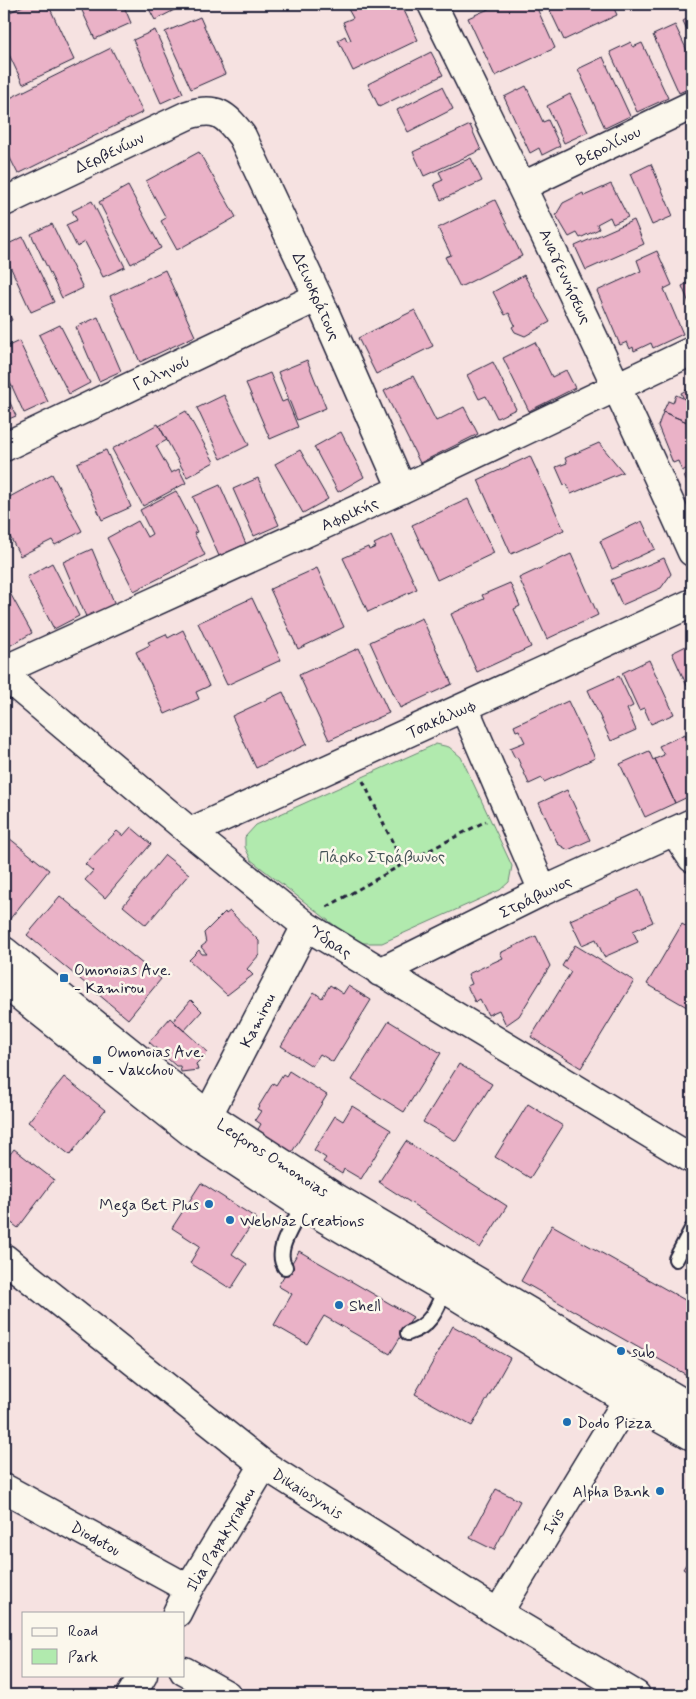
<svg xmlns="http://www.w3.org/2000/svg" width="696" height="1699" font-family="Mynerve,sans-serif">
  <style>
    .green { fill: #b1eaae; stroke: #6a8674 }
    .building { fill: #eab2c7; stroke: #22223b }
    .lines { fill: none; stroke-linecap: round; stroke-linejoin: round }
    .lane-casing { stroke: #22223b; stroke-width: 18 }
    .street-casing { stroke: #22223b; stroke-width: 31 }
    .secondary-casing { stroke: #22223b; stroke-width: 31 }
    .path { stroke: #22223b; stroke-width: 3; stroke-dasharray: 5 4; stroke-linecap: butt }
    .lane { stroke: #fbf7ec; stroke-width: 14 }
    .street { stroke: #fbf7ec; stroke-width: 28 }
    .secondary { stroke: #fbf7ec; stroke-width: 28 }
    .poi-dot { fill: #1f6fb2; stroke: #fbf7ec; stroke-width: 2 }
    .labels { text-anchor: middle; stroke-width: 5; stroke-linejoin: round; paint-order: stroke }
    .street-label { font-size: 16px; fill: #22223b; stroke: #fbf7ec }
    .park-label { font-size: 16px; fill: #465458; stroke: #fbf7ec }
    .poi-label { font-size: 16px; fill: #22223b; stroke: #fbf7ec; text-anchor: start }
  </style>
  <rect width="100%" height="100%" fill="#f6e2e1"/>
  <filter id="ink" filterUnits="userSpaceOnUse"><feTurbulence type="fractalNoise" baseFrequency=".02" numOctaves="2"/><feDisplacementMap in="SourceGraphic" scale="10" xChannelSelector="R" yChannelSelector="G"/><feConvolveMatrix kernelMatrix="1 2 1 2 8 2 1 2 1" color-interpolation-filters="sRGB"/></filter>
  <g filter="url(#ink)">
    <path class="green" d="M436,744L449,747L461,757L512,866L509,882L500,890L382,943H360L348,936L251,860L245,847V837L256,825Z"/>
    <path class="building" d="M27,4H48L74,60L23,84L4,44V15Z
      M79,4H123L131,23L95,39Z
      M154,4H183L184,5L155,20L148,7Z
      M359,4H401L418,40L353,71L338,40L345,36L347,41L351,40L343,22L353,18L348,9Z
      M500,4H535L555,48L495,76L468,18Z
      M547,4H612L617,15L564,40Z
      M692,16V40L683,21Z
      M200,17L225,74L191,89L165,32Z
      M675,25L692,61V87L679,93L653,35Z
      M155,30L183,93L161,103L133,40Z
      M631,42L633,47L642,43L668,98L637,112L610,52Z
      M111,48L143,112L18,174L7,152L4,153V101Z
      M431,52L443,75L379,107L368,84Z
      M603,57L630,116L605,128L578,69Z
      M526,86L543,122L548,120L560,146L542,155L539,148L530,153L504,97Z
      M442,87L453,109L408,132L397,110Z
      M570,94L588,132L564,143L547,106Z
      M470,125L481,150L424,176L413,152Z
      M199,152L236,217L177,250L161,221L166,218L146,181Z
      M471,158L482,181L441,200L434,184L443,180L439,172Z
      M651,164L673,216L652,225L630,174Z
      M611,184L628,217L613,224L610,217L597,224L599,229L580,238L577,233L569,237L556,215L563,203L583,193L584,196Z
      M128,186L161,248L131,264L99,202Z
      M495,200L522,256L460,287L445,257L451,255L438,228Z
      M92,201L125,267L103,277L85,242L77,247L66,225L77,220L72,211Z
      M634,220L644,244L586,270L575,246Z
      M52,224L83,288L62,298L31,234Z
      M23,237L54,302L31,312L4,253V246Z
      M657,251L672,285L664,289L683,334L653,348L651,343L634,351L633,347L630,349L627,342L620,345L597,291L641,271L637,260Z
      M165,270L195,336L140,362L110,296Z
      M524,275L550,322L525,336L515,332L512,327L515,325L509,313L505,315L493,292Z
      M692,281V310L682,286Z
      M4,303L12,320L4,324Z
      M415,310L433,346L376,374L358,338Z
      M98,317L121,371L99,381L76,327Z
      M60,325L90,383L69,394L39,335Z
      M19,341L48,402L24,413L4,369V348Z
      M535,342L552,377L566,370L575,388L529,411L503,358Z
      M307,360L326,408L297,420L278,372Z
      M493,362L516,409L497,418L486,396L479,399L467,375Z
      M270,373L282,402L287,400L298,427L270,439L246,383Z
      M413,376L436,421L464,407L478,434L420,463L384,391Z
      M692,387V402L684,399L681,393Z
      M4,389L16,416L4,421Z
      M224,395L249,445L221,459L197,408Z
      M676,395L692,402V424L663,412L668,401L673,403Z
      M186,411L214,462L187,477L159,426Z
      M663,412L692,424V466L682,471L678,461L673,463L658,426Z
      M158,424L167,440L156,446L171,473L179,469L186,483L143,506L112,449Z
      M341,432L364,477L338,492L314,447Z
      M599,443L623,472L571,494L567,484L564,485L556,467L567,463L565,458Z
      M106,450L131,507L102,520L77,463Z
      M300,450L328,499L303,513L275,464Z
      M530,456L564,530L511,554L478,480Z
      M692,472V493L684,476Z
      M52,474L82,531L55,545L52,540L20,556L4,525V500Z
      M258,478L279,525L254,536L233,489Z
      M220,485L246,544L219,556L193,497Z
      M176,491L197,532L194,533L205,555L134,591L107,538L138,521L147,537L152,534L140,510Z
      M468,499L494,553L437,580L412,525Z
      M642,521L655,549L612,569L600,541Z
      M392,535L417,589L368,612L343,558L368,547L369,550L376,547L374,544Z
      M92,549L116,607L87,619L63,562Z
      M571,554L598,615L547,639L519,578Z
      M664,558L671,574L661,588L622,605L611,580Z
      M52,563L79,616L54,629L27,577Z
      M317,568L344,627L298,649L270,589Z
      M510,583L520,606L514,609L531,647L477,672L451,614L484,599L482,595Z
      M5,584L32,633L4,649V585Z
      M252,598L281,660L227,685L198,623Z
      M422,618L452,684L400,708L370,642Z
      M183,630L209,686L196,692L199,699L165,714L136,652L150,645L148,642L166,634L168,638Z
      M692,643V697L672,653Z
      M359,648L389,713L329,740L299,675Z
      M649,660L674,714L651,724L644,708L639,710L622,673Z
      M619,676L633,706L627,709L636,730L611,741L588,690Z
      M283,692L307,744L256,768L232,716Z
      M568,701L595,758L544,782L542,778L529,784L517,757L515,758L510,748L525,742L519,730L516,731L514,726Z
      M685,734L692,750V795L675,803L655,759L664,755L659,746Z
      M649,751L653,760L655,759L675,803L645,817L620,764Z
      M567,790L590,840L568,850L558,844L539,803Z
      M131,827L151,844L105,898L85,880L93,871L85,864L117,831L123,836Z
      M4,834L49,870L5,925L4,924Z
      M165,855L189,874L146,925L123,906Z
      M639,890L653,922L633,931L638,942L604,957L596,939L582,945L570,920Z
      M60,896L161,979L128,1019L27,935Z
      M230,911L259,941V955L247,969L253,975L227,995L189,960L199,950L202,954H207L201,947L206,943L204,933L225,912L226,914Z
      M682,924L692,930V1010L647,984Z
      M536,936L550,966L519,1016L506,1025L499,1010L488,1015L480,999L475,1002L467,986L472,984L468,974L503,958L500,953Z
      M575,945L634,981L581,1068L531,1037L571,972L562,966Z
      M330,985L343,994L348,986L371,1000L333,1062L320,1054L312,1066L281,1046L314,992L322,998Z
      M191,1000L202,1011L184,1031L173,1021Z
      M170,1018L208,1052L196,1064L198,1070L181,1072L180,1066H176L149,1042Z
      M389,1021L441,1053L404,1112L352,1080Z
      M459,1064L492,1084L456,1141L423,1122Z
      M289,1071L327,1095L292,1152L257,1131L261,1124L255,1120L261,1111L257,1109L273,1083L276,1085L283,1074L286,1076Z
      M64,1077L105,1110L70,1155L28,1122Z
      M528,1104L563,1126L530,1178L495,1157Z
      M352,1106L391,1130L361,1179L344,1169L342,1174L323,1162L326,1158L314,1150L335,1116L343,1121Z
      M406,1141L507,1206L480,1248L379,1182Z
      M14,1149L54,1180L18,1228L4,1217V1162Z
      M201,1183L256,1218L232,1254L247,1264L231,1289L190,1263L200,1246L172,1228Z
      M552,1225L692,1304V1378L521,1281Z
      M299,1251L413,1317L390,1354L324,1316L307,1344L274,1325L292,1294L278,1286Z
      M453,1326L510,1358L472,1426L415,1394Z
      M496,1489L520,1501L494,1550L470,1538Z
      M692,1555V1575L683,1569Z"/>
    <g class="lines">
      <g class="lane-casing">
        <path id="lane" d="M676,1259L692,1229
          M285,1267C273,1249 296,1223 302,1205
          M408,1333C431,1326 437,1309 445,1289"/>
      </g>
      <g class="street-casing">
        <path id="street" d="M432,4C522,185 609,367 692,552
          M523,186L692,105
          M4,202L188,115C216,106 225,114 242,136L318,297L402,489
          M4,447L318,297
          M4,670L402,489L692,351
          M4,675L190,832L306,926L692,1159
          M464,707L543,891
          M674,831L692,858
          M190,832L692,603
          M380,972L543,891L692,823
          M208,1115L306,926
          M4,1258L264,1465L498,1613L636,1695
          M4,1488L189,1589
          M177,1613L189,1589L264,1465
          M498,1613L640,1379
          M184,1671L227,1695
          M131,1695L143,1675"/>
      </g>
      <g class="secondary-casing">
        <path id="secondary" d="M4,951L208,1115L333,1196L692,1408
          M4,983L191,1132L302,1205L445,1289L627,1400L692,1436"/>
      </g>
      <path class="path" d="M363,781L403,864
        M327,907L403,864L486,821"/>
      <use href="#lane" class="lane"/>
      <use href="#street" class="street"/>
      <use href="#secondary" class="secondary"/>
    </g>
  </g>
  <g class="poi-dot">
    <rect x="59" y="973" width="10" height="10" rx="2.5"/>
    <rect x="92" y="1055" width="10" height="10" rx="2.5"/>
    <circle cx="209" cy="1204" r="5"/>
    <circle cx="230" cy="1220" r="5"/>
    <circle cx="339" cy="1305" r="5"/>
    <circle cx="621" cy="1351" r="5"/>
    <circle cx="567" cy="1422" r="5"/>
    <circle cx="660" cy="1491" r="5"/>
  </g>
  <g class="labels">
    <g class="street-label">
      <text transform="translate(608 145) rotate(-26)" y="6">Βερολίνου</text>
      <text transform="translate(109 152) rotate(-25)" y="6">Δερβενίων</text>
      <text transform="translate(566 276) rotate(65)" y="6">Αναγεννήσεως</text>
      <text transform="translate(317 296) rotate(66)" y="6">Δεινοκράτους</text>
      <text transform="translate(161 372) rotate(-25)" y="6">Γαληνού</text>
      <text transform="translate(349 513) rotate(-24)" y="6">Αφρικής</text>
      <text transform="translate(441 718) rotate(-24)" y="6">Τσακάλωφ</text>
      <text transform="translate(535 896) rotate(-26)" y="6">Στράβωνος</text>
      <text transform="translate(331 941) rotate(33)" y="6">Ύδρας</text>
      <text transform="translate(257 1020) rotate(-63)" y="6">Kamirou</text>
      <text transform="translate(273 1157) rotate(33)" y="6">Leoforos Omonoias</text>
      <text transform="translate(308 1493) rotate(32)" y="6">Dikaiosynis</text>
      <text transform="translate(553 1521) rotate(-59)" y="6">Ivis</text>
      <text transform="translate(96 1538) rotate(29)" y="6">Diodotou</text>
      <text transform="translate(220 1539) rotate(-59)" y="6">Ilia Papakyriakou</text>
    </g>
    <g class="park-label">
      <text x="382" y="862">Πάρκο Στράβωνος</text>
    </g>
    <g class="poi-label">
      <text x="74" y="975">Omonoias Ave.<tspan x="74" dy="18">- Kamirou</tspan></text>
      <text x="107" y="1057">Omonoias Ave.<tspan x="107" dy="18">- Vakchou</tspan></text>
      <text x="199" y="1210" text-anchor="end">Mega Bet Plus</text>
      <text x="240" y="1226">WebNaz Creations</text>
      <text x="349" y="1311">Shell</text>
      <text x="631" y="1357">sub</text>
      <text x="577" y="1428">Dodo Pizza</text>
      <text x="650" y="1497" text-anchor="end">Alpha Bank</text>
    </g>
  </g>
  <rect width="696" height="1699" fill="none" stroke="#fbf7ec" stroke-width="20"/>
  <rect x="10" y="10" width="676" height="1679" fill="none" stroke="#22223b" stroke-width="2" filter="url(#ink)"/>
  <rect x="22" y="1612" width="162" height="65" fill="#fbf7ec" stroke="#a4a2a5"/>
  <rect x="32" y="1628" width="25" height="8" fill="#fbf7ec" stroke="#a4a2a5"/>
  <text x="68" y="1636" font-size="15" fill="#22223b">Road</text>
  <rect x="32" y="1649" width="25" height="15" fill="#b1eaae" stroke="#a4a2a5"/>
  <text x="68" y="1662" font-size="15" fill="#22223b">Park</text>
</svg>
